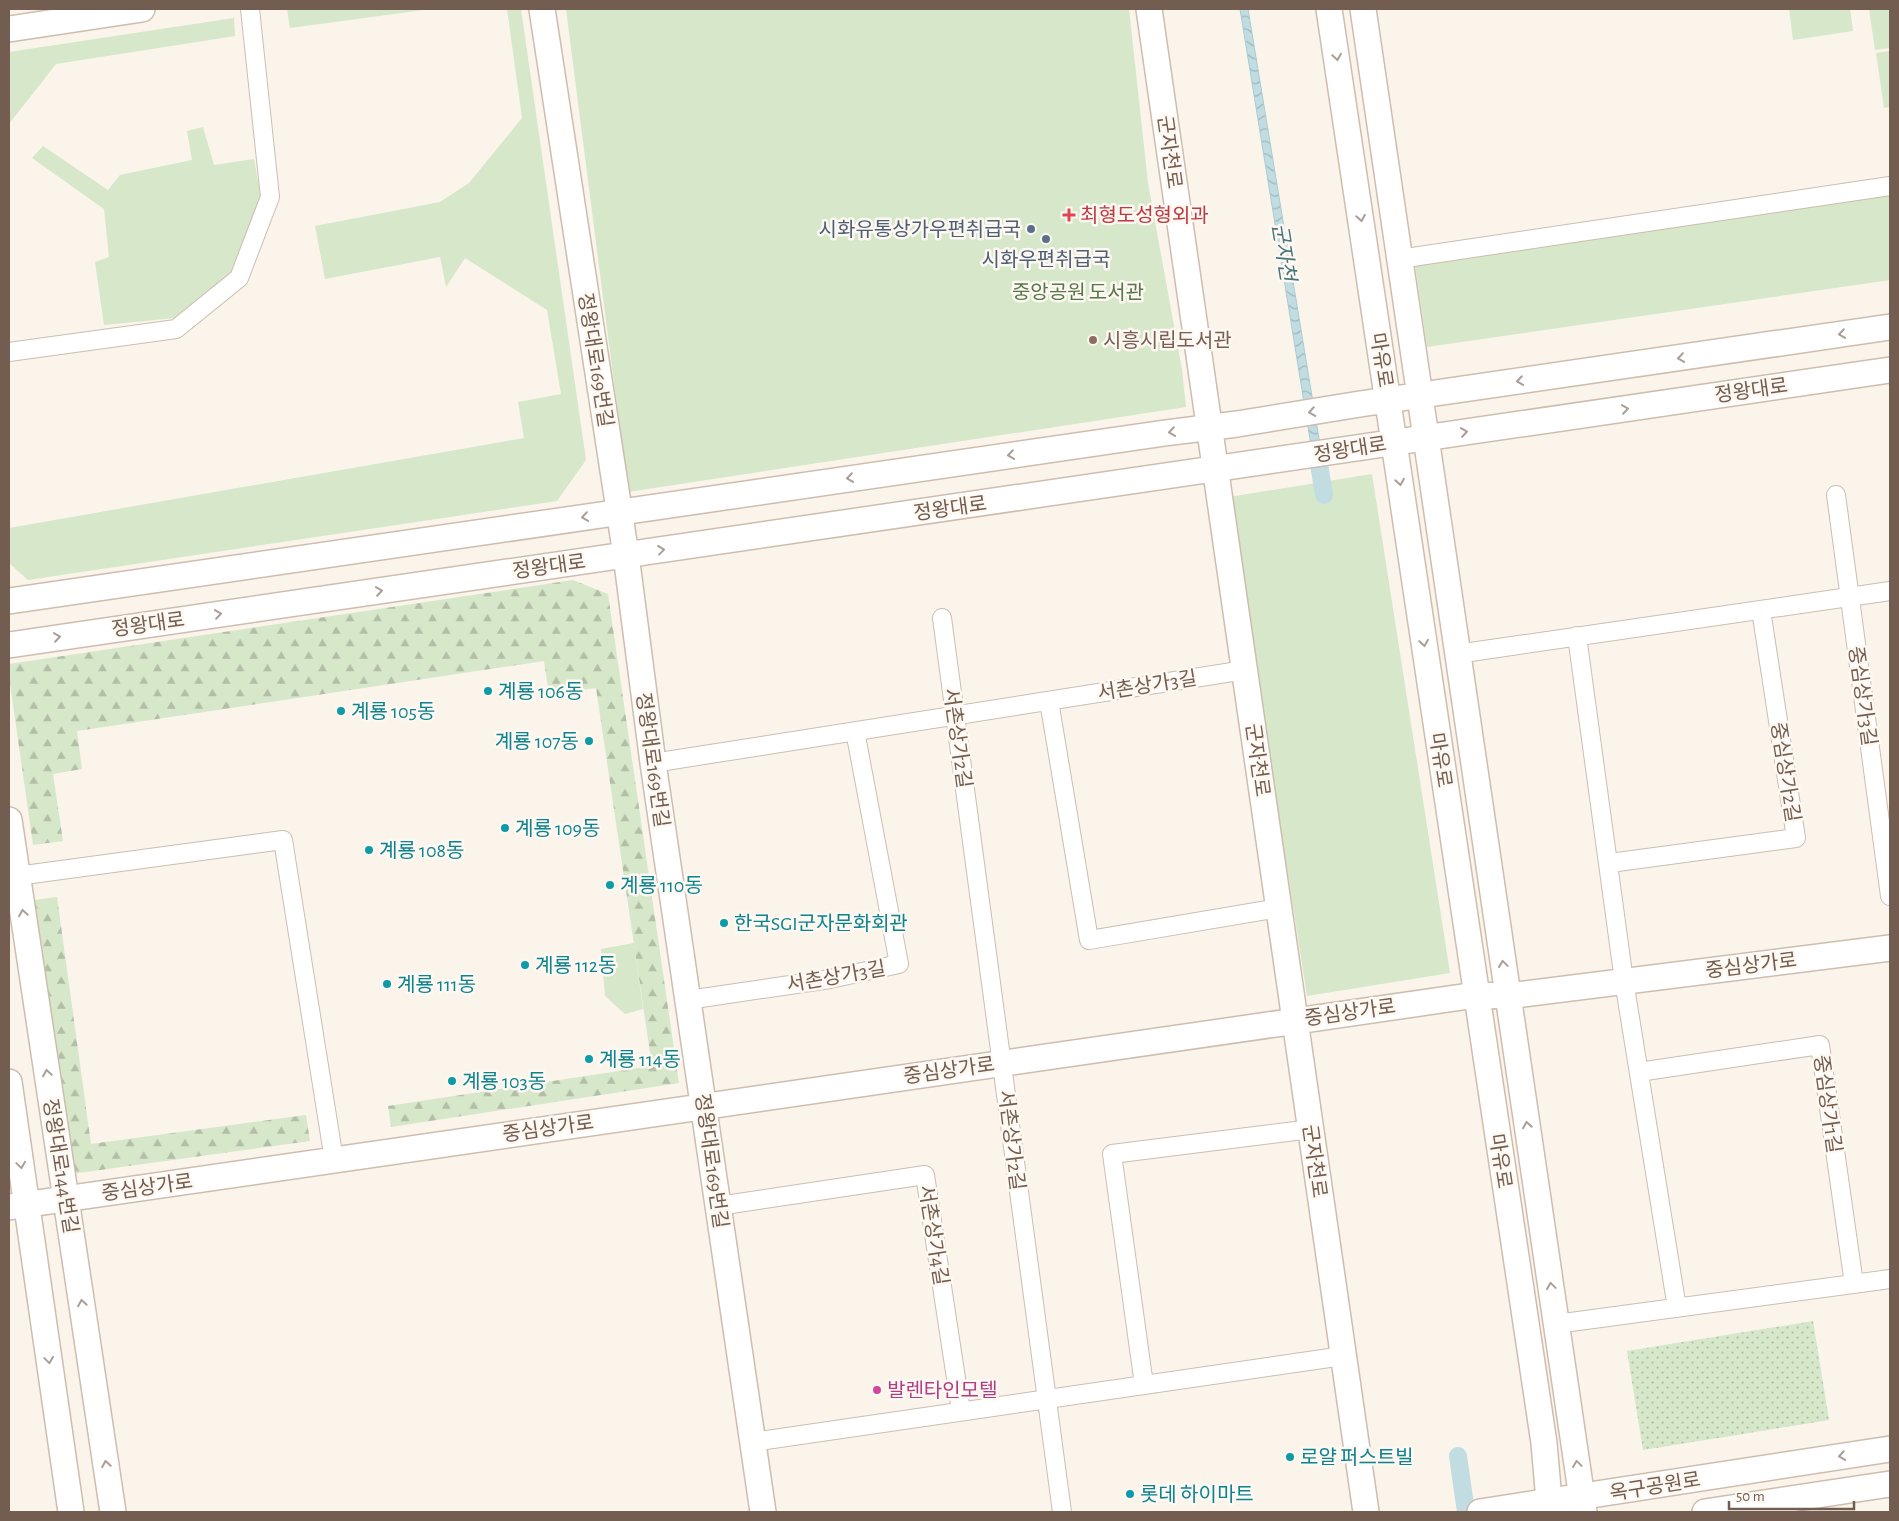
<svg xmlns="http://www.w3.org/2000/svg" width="1899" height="1521" font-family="'Alegreya Sans','Noto Sans KR',sans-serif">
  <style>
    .grass { fill: url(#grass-dots) }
    .forest { fill: url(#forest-firs) }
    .park { fill: #d6e7ca }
    .water { fill: url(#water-waves); stroke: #a8ccd3 }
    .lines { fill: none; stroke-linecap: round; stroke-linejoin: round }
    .canal { stroke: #c1dde2; stroke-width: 18 }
    .street-casing { stroke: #ccbdb1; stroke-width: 20 }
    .secondary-casing { stroke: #cebdaf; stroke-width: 28 }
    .street { stroke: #fff; stroke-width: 18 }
    .secondary { stroke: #fff; stroke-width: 25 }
    .oneway { stroke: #ab9e96 }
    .health-dot { fill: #e0444e; stroke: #fdf8f1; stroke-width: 2 }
    .service-dot { fill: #5c6f8a; stroke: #fdf8f1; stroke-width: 2 }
    .education-dot { fill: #8d6e63; stroke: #fdf8f1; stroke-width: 2 }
    .culture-dot { fill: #0f9aa8; stroke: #fdf8f1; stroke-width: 2 }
    .hotel-dot { fill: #d1479c; stroke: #fdf8f1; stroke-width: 2 }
    .labels { text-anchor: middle; stroke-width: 5; stroke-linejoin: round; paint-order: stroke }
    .street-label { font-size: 20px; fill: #735d50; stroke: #fdf8f1 }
    .health-label { font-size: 20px; fill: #be3a42; stroke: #fdf8f1; text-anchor: start }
    .service-label { font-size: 20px; fill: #4e5e75; stroke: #fdf8f1; text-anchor: end }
    .park-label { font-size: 20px; fill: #57774a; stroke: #fdf8f1 }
    .education-label { font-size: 20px; fill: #785e54; stroke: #fdf8f1; text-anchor: start }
    .culture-label { font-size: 20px; fill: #0d838f; stroke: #fdf8f1; text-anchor: start }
    .hotel-label { font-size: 20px; fill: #b23c85; stroke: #fdf8f1; text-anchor: start }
    .water-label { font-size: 21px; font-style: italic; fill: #49747c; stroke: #fdf8f1 }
  </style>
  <defs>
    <pattern id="grass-dots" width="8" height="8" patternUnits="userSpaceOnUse" patternTransform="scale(1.25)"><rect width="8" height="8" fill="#d6e7ca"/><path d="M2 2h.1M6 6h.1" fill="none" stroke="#b2bea6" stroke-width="1.8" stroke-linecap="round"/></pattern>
    <pattern id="forest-firs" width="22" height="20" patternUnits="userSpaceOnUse" patternTransform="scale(1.25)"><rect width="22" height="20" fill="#d6e7ca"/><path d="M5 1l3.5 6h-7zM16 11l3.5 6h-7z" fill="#b2bea6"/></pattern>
    <pattern id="water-waves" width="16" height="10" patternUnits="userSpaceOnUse" patternTransform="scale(1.25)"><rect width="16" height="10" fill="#c1dde2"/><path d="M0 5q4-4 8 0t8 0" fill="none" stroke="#a1b6ba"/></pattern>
  </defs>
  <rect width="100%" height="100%" fill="#faf4eb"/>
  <path class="grass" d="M1813,1321L1829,1420L1643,1450L1627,1351Z"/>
  <path class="forest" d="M573,580L608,594L679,1083L391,1127L388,1106L652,1066L596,688L549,695L544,661L77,731L82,769L53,774L63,841L33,845L9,677V664Z
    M57,897L91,1144L306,1115L310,1141L71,1174L34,900Z"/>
  <path class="park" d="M287,9H431L290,28Z
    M507,9H521L586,460L557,501L28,580L9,563V528L524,438L518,402L561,394L547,310L465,258L446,287L440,257L325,279L315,226L440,202L469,183L522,118Z
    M566,9H1129L1148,183L1182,370L1186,407L628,492Z
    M1789,9H1850L1853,31L1793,40Z
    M1869,9H1890V48L1875,50Z
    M234,18L235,36L56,64L9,124V52Z
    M1890,51V107L1884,108L1876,53Z
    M203,127L214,165L254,159L261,198L231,273L175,318L104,325L95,262L109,257L104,209L32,158L43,146L108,190L120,175L192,160L187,131Z
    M1890,193V280L1427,347L1415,263Z
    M1372,474L1450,973L1307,996L1229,497Z
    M634,943L643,1009L625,1014L605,996L601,949Z"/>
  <path class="water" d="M1240,9H1248L1326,481L1317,482Z
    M1457,1462H1462L1470,1512H1463Z"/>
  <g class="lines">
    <path class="canal" d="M1318,458L1324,495
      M1458,1456L1466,1512"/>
    <g class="street-casing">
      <path id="street" d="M1399,259L1890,186
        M9,352L176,329L239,278L270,197L250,9
        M1836,495L1890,896
        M942,618L1062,1512
        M1577,636L1624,981L1677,1308
        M1457,654L1890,591
        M1049,701L1089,940L1279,908
        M653,763L1245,670
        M1610,863L1796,838L1761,610
        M17,876L283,840L334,1160
        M688,1000L830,979L899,964L855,731
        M1639,1072L1820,1045L1854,1284
        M718,1206L925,1175L961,1411
        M1556,1324L1890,1279
        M1144,1385L1112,1154L1311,1129
        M753,1442L1343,1356"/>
    </g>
    <g class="secondary-casing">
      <path id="secondary" d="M542,9L626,555L653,763L763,1512
        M1149,9L1366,1512
        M1329,9L1544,1443L1550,1512
        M1363,9L1584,1512
        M9,29L142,9
        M9,601L1165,433L1237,424L1360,404L1890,327
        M9,645L1890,370
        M9,820L113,1512
        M9,1082L71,1512
        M9,1207L1476,995L1508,996L1890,948
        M1480,1512L1890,1449
        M1705,1512L1890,1484"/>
    </g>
    <use href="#street" class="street"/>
    <use href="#secondary" class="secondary"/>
  </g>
  <defs><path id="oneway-chevron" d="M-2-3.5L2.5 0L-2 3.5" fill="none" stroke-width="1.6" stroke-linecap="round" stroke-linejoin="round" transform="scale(1.25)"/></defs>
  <g class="oneway">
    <use href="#oneway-chevron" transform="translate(1337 57) rotate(81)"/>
    <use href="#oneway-chevron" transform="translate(1361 218) rotate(81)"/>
    <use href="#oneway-chevron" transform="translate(1842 334) rotate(172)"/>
    <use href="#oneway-chevron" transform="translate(1681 358) rotate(172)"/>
    <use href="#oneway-chevron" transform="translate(1520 381) rotate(172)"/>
    <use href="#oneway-chevron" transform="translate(1625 409) rotate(-8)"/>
    <use href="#oneway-chevron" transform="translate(1312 412) rotate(171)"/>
    <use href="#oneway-chevron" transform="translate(1172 432) rotate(172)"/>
    <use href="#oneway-chevron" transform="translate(1464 432) rotate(-8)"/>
    <use href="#oneway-chevron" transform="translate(1011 455) rotate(172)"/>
    <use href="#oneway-chevron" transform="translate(850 478) rotate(172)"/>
    <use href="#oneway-chevron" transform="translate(1400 482) rotate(81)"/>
    <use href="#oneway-chevron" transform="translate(585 517) rotate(172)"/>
    <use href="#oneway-chevron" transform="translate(661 550) rotate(-7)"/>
    <use href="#oneway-chevron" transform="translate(379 591) rotate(-8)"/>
    <use href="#oneway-chevron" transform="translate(218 614) rotate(-8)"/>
    <use href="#oneway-chevron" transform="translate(57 637) rotate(-8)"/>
    <use href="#oneway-chevron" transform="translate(1424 643) rotate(81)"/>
    <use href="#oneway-chevron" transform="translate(23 913) rotate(-99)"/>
    <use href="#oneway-chevron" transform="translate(1503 964) rotate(-98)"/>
    <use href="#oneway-chevron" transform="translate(47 1073) rotate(-99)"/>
    <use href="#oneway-chevron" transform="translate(1527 1125) rotate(-99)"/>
    <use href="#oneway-chevron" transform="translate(21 1165) rotate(82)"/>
    <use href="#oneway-chevron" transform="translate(1551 1286) rotate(-98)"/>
    <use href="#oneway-chevron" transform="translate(82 1303) rotate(-99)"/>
    <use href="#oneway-chevron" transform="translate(49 1360) rotate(82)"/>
    <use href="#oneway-chevron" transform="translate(1842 1456) rotate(171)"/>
    <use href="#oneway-chevron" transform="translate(106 1464) rotate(-99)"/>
    <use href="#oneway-chevron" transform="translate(1577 1464) rotate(-98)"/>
  </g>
  <path class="health-dot" d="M1066.5 207.5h5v5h5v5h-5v5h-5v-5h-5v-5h5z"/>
  <g class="service-dot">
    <circle cx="1031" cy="229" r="5"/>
    <circle cx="1046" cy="239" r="5"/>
  </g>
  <circle class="education-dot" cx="1093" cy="340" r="5"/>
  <g class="culture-dot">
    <circle cx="488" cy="691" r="5"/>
    <circle cx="341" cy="711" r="5"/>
    <circle cx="589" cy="741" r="5"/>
    <circle cx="505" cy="828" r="5"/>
    <circle cx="369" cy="850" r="5"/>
    <circle cx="610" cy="885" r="5"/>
    <circle cx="724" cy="923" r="5"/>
    <circle cx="525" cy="965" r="5"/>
    <circle cx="387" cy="984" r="5"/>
    <circle cx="589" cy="1059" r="5"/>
    <circle cx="452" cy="1081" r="5"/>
    <circle cx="1290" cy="1457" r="5"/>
    <circle cx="1130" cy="1494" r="5"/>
  </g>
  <circle class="hotel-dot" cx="877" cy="1390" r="5"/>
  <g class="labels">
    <g class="street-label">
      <text transform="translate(1170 152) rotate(82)" y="7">군자천로</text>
      <text transform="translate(596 360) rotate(81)" y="7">정왕대로169번길</text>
      <text transform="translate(1382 360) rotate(81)" y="7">마유로</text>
      <text transform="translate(1751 390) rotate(-8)" y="7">정왕대로</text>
      <text transform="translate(1350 449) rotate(-9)" y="7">정왕대로</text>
      <text transform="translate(950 508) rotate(-8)" y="7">정왕대로</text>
      <text transform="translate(549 566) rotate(-8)" y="7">정왕대로</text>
      <text transform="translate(148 624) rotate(-8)" y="7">정왕대로</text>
      <text transform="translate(1147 685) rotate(-9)" y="7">서촌상가3길</text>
      <text transform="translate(1863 696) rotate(82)" y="7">중심상가3길</text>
      <text transform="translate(958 738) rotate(82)" y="7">서촌상가2길</text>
      <text transform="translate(653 760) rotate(82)" y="7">정왕대로169번길</text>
      <text transform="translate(1258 760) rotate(82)" y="7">군자천로</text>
      <text transform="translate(1441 760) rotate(81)" y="7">마유로</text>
      <text transform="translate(1786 772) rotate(81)" y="7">중심상가2길</text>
      <text transform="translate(1751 965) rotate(-7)" y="7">중심상가로</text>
      <text transform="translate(836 976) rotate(-10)" y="7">서촌상가3길</text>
      <text transform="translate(1350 1012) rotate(-8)" y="7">중심상가로</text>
      <text transform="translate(949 1070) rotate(-8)" y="7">중심상가로</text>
      <text transform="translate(1828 1104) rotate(82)" y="7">중심상가1길</text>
      <text transform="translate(548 1128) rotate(-8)" y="7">중심상가로</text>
      <text transform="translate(1012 1140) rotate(83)" y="7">서촌상가2길</text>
      <text transform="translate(712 1161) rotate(82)" y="7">정왕대로169번길</text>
      <text transform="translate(1315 1161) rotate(82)" y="7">군자천로</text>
      <text transform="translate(1501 1161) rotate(81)" y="7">마유로</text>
      <text transform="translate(61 1166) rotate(81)" y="7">정왕대로144번길</text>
      <text transform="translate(147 1187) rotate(-8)" y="7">중심상가로</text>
      <text transform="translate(934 1235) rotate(81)" y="7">서촌상가4길</text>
      <text transform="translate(1655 1486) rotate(-9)" y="7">옥구공원로</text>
    </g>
    <g class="health-label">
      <text x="1080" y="222">최형도성형외과</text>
    </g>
    <g class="service-label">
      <text x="1021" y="236">시화유통상가우편취급국</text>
      <text x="1046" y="266" text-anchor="middle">시화우편취급국</text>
    </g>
    <g class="park-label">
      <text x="1078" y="299">중앙공원 도서관</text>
    </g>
    <g class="education-label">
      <text x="1103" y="347">시흥시립도서관</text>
    </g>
    <g class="culture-label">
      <text x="498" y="698">계룡 106동</text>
      <text x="351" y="718">계룡 105동</text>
      <text x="579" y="748" text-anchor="end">계룡 107동</text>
      <text x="515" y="835">계룡 109동</text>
      <text x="379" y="857">계룡 108동</text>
      <text x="620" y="892">계룡 110동</text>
      <text x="734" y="930">한국SGI군자문화회관</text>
      <text x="535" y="972">계룡 112동</text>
      <text x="397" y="991">계룡 111동</text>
      <text x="599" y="1066">계룡 114동</text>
      <text x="462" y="1088">계룡 103동</text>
      <text x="1300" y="1464">로얄 퍼스트빌</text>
      <text x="1140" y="1501">롯데 하이마트</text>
    </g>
    <g class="hotel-label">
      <text x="887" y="1397">발렌타인모텔</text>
    </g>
    <g class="water-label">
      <text transform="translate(1284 252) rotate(81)" y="7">군자천</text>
    </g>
  </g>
  <rect width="1899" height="1521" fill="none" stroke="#735d50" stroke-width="20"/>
  <path d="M1729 1501v8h125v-8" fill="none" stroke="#735d50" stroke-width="2.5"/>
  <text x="1736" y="1501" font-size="15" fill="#735d50" stroke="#fdf8f1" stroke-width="4" paint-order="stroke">50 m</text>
</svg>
